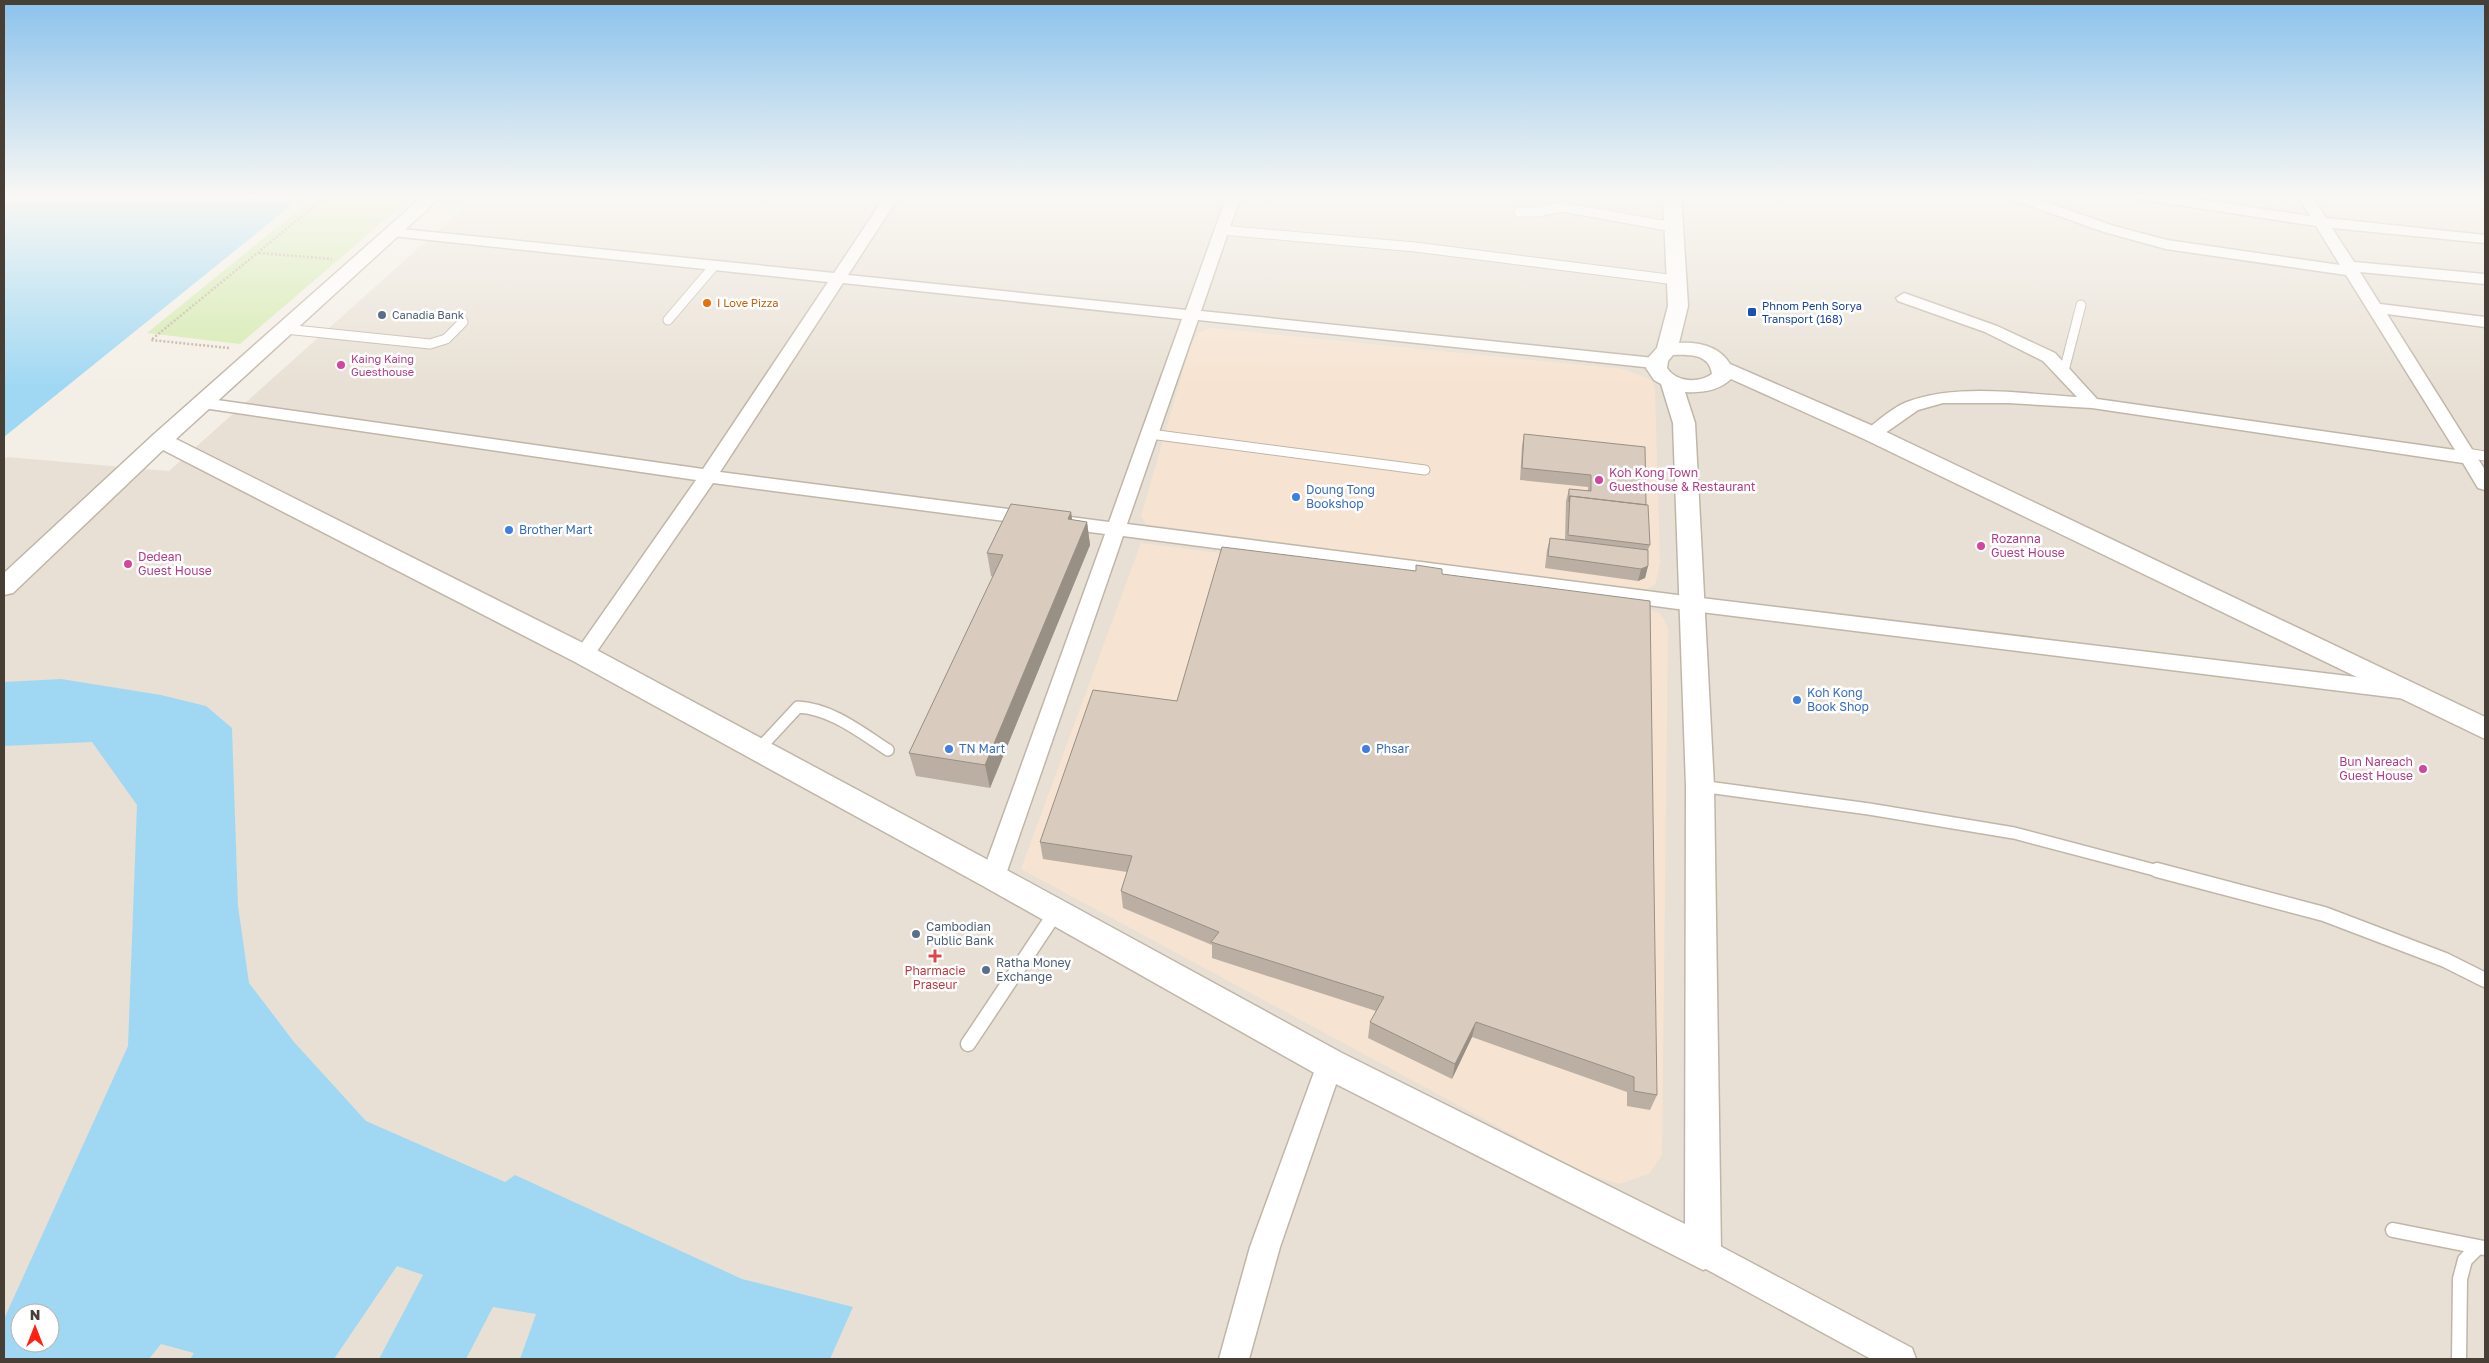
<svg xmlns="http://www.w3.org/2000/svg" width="2489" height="1363" font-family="'Golos Text',sans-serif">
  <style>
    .residential { fill: #e8e0d4; fill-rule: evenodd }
    .commercial { fill: #f7e3d1 }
    .green { fill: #d3eaad }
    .water { fill: #a0d8f3; fill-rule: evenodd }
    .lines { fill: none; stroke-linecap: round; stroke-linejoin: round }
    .service-far2-casing { stroke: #c0b6a8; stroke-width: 11 }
    .service-far1-casing { stroke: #c0b6a8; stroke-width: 14 }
    .service-casing { stroke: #c0b6a8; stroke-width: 17 }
    .minor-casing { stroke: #c0b6a8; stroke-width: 3 }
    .tertiary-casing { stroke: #c0b6a8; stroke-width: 3 }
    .path { stroke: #c2b099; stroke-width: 2.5; stroke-dasharray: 2 2; stroke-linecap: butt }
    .service-far2 { stroke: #fff; stroke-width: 9 }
    .service-far1 { stroke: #fff; stroke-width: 11 }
    .service { stroke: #fff; stroke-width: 14 }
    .minor { fill: #fff; fill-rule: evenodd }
    .tertiary { fill: #fff; fill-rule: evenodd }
    .wall { fill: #bbafa3 }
    .shaded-wall { fill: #988f85 }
    .building { fill: #d9ccbe; stroke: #988f85 }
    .food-dot { fill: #e8710a; stroke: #fff; stroke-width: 2 }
    .transit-dot { fill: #1a4fb4; stroke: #fff; stroke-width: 2 }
    .service-dot { fill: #5c6f8a; stroke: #fff; stroke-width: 2 }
    .hotel-dot { fill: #d1479c; stroke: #fff; stroke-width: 2 }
    .shop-dot { fill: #3f7fe0; stroke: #fff; stroke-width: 2 }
    .health-dot { fill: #e0444e; stroke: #fff; stroke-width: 2 }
    .labels { text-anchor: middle; stroke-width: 5; stroke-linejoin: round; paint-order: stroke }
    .far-food-label { font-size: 11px; fill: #c56008; stroke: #fff; text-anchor: start }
    .far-transit-label { font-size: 11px; fill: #164399; stroke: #fff; text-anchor: start }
    .far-service-label { font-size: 11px; fill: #4e5e75; stroke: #fff; text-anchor: start }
    .far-hotel-label { font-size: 11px; fill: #b23c85; stroke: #fff; text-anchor: start }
    .hotel-label { font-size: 12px; fill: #b23c85; stroke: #fff; text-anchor: start }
    .shop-label { font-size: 12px; fill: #366cbe; stroke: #fff; text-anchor: start }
    .service-label { font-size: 12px; fill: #4e5e75; stroke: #fff; text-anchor: start }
    .health-label { font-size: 12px; fill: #be3a42; stroke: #fff }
  </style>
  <rect width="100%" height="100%" fill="#f4efe6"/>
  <path class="residential" d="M478,195H2485V1359H4V459L7,457L169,471ZM20,1313H50V1343H20Z"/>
  <path class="commercial" d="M1211,328L1622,369L1648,378L1653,382L1655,389L1660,563L1655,585L1643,591L1146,524L1141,516L1190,347L1198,333Z
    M1141,543L1642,607L1659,613L1664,619L1668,628L1662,1155L1649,1174L1619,1184L1584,1173L1021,869Z"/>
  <path class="green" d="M317,195H414L240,344L147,333Z"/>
  <path class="water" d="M4,195H304L4,437Z
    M61,679L161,695L206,706L232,728L238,906L249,983L294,1042L366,1121L505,1182L515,1175L742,1279L853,1307L830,1359H520L536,1314L493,1307L466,1359H379L423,1275L397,1266L334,1359H190L194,1353L161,1344L149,1359H4V1319L128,1046L137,805L92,742L4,746V682ZM20,1313H50V1343H20Z"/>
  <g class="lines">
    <g class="service-far2-casing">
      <path id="service-far2" d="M1519,212H1538L1562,207L1673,227
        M1222,230L1415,247L1676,280
        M668,320L714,266
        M285,329L430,344L446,339L463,322
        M2064,371L2081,305
        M1150,434L1425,470
        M2466,453L2485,456"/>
    </g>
    <g class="service-far1-casing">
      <path id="service-far1" d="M759,749L798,707C832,709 860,732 888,750
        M1700,786L1869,809L2014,833L2162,872"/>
    </g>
    <g class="service-casing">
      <path id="service" d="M2157,870L2324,914L2445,960L2485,980
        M968,1044L1056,912
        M2393,1230L2484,1248
        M2459,1359L2460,1279L2465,1260L2478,1247"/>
    </g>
    <g class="minor-casing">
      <path id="minor" d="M886,195H900L848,275L1186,310L1227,195H1241L1201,311L1654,358L1660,359L1662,363L1660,367L1654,368L1198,320L1127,524L1693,597L2406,683L2414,685L2417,691L2414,697L2406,699L1693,611L1123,536L1005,877L1001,884L993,887L985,884L981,877L1105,534L713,483L591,660L584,663L577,660L574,655L577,650L696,480L203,408L197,407L194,403L197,399L203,398L703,469L828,282L392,236L385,232L392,228L834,273ZM843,283L1182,319L1109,522L720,472Z
        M2006,195H2026L2114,226L2167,240L2340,265L2316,226L2140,199L2133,195H2168L2310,216L2297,195H2311L2326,218L2485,235V243L2332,228L2354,262L2485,274V284L2360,272L2380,304L2485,317V327L2387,314L2485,470V490L2478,488L2463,463L2092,408L2008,403H1943L1918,410L1878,438H1866L1863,434L1866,430C1878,421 1893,407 1907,402C1957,383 2024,394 2077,397L2043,361L1985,332L1898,301L1896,298L1904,293L1997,326L2055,353L2097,399L2455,450L2346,275L2166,249L2104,232L2008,198Z
        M1330,1052L1339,1055L1343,1064L1280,1247L1249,1359H1219L1250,1247L1317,1064L1321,1055Z
        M1703,1237L1912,1348L1916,1359H1871L1693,1262L1688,1252L1693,1242Z"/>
    </g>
    <g class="tertiary-casing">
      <path id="tertiary" d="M424,195H443L176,439L593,648L1003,868L1342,1053L1685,1224L1686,786L1673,423L1661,384L1654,380L1646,368L1647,359L1657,348L1668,306L1663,195H1681L1688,306L1679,343C1698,342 1719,346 1730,364L1880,429L2485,717V739L1864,439L1731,379C1718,391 1702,393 1685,392L1695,423L1714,786L1721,1252L1716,1265L1703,1270L1318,1075L983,886L575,662L163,450L13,593L4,595V573L153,435ZM1673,355C1689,354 1710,354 1712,374C1699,383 1677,383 1667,368L1668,361Z"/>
    </g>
    <path class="path" d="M259,253L332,259
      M229,348L151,340L328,195"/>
    <use href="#service-far2" class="service-far2"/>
    <use href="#service-far1" class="service-far1"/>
    <use href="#service" class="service"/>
    <use href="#minor" class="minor"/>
    <use href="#tertiary" class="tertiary"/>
  </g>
  <path class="wall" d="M1524,434L1646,505L1650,545L1648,550V566L1645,578L1638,581L1545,568L1547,550L1550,538L1565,540L1566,501L1569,489L1588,491V487L1520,480L1522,446Z
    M1071,512L1072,520L1087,522L1090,545L990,788L916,776L909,753L993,577L991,576L987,553Z
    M1416,571L1442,574L1657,1095L1650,1110L1627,1106V1092L1472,1037L1452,1079L1368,1038L1370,1022L1376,1011L1212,958V945L1123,908L1121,891L1127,872L1043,859L1040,842L1177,701Z"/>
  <path class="shaded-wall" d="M1071,512L1074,536L1068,519Z
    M1087,522L1090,545L990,788L985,765Z
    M1648,566L1645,578L1638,581L1641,569Z
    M1476,1022L1472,1037L1452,1079L1455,1064Z"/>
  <path class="building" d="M1524,434L1645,447L1646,505L1570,496L1569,502V489L1591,491V475L1522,468Z
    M1570,496L1648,505L1650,545L1568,535Z
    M1011,504L1071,512L1068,519L1087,522L985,765L909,753L1003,555L987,553Z
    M1550,538L1648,550V566L1641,569L1548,556Z
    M1222,547L1416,571V565L1442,569V574L1650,601L1657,1095L1634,1091V1077L1476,1022L1455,1064L1370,1022L1384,997L1211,942L1219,932L1121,891L1132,856L1040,842L1093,690L1177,701Z"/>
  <linearGradient id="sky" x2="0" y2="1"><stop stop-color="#8bc2ec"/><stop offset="0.51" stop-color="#faf8f4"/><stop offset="1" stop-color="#faf8f4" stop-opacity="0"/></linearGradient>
  <rect width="2489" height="386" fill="url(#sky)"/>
  <circle class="food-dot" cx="707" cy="303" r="5"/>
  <rect class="transit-dot" x="1747" y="307" width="10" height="10" rx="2.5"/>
  <g class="service-dot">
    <circle cx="382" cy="315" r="5"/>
    <circle cx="916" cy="934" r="5"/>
    <circle cx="986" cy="970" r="5"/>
  </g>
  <g class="hotel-dot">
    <circle cx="341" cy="365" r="5"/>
    <circle cx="1599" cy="480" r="5"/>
    <circle cx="1981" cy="546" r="5"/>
    <circle cx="128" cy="564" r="5"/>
    <circle cx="2423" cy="769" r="5"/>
  </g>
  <g class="shop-dot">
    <circle cx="1296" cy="497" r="5"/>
    <circle cx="509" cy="530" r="5"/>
    <circle cx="1797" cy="700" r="5"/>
    <circle cx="949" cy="749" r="5"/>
    <circle cx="1366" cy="749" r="5"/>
  </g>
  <path class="health-dot" d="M932.5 948.5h5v5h5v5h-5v5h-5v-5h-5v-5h5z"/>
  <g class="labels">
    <g class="far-food-label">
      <text x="717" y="307">I Love Pizza</text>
    </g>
    <g class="far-transit-label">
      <text x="1762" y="310">Phnom Penh Sorya<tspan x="1762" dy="13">Transport (168)</tspan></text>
    </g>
    <g class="far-service-label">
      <text x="392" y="319">Canadia Bank</text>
    </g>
    <g class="far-hotel-label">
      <text x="351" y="363">Kaing Kaing<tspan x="351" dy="13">Guesthouse</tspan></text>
    </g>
    <g class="hotel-label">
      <text x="1609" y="477">Koh Kong Town<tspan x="1609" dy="14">Guesthouse &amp; Restaurant</tspan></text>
      <text x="1991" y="543">Rozanna<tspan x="1991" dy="14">Guest House</tspan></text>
      <text x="138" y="561">Dedean<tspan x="138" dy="14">Guest House</tspan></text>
      <text x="2413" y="766" text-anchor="end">Bun Nareach<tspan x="2413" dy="14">Guest House</tspan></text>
    </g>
    <g class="shop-label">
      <text x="1306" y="494">Doung Tong<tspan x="1306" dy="14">Bookshop</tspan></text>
      <text x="519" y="534">Brother Mart</text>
      <text x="1807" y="697">Koh Kong<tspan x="1807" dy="14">Book Shop</tspan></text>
      <text x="959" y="753">TN Mart</text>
      <text x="1376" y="753">Phsar</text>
    </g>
    <g class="service-label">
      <text x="926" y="931">Cambodian<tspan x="926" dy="14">Public Bank</tspan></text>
      <text x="996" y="967">Ratha Money<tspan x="996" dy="14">Exchange</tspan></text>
    </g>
    <g class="health-label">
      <text x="935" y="975">Pharmacie<tspan x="935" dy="14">Praseur</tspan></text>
    </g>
  </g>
  <rect width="2489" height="1363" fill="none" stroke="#473e35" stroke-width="10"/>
  <g transform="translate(35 1328)"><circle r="24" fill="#ffffff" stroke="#b5b2ae"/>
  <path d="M0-4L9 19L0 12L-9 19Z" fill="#ff2212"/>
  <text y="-8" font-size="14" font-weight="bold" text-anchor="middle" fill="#473e35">N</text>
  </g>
</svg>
